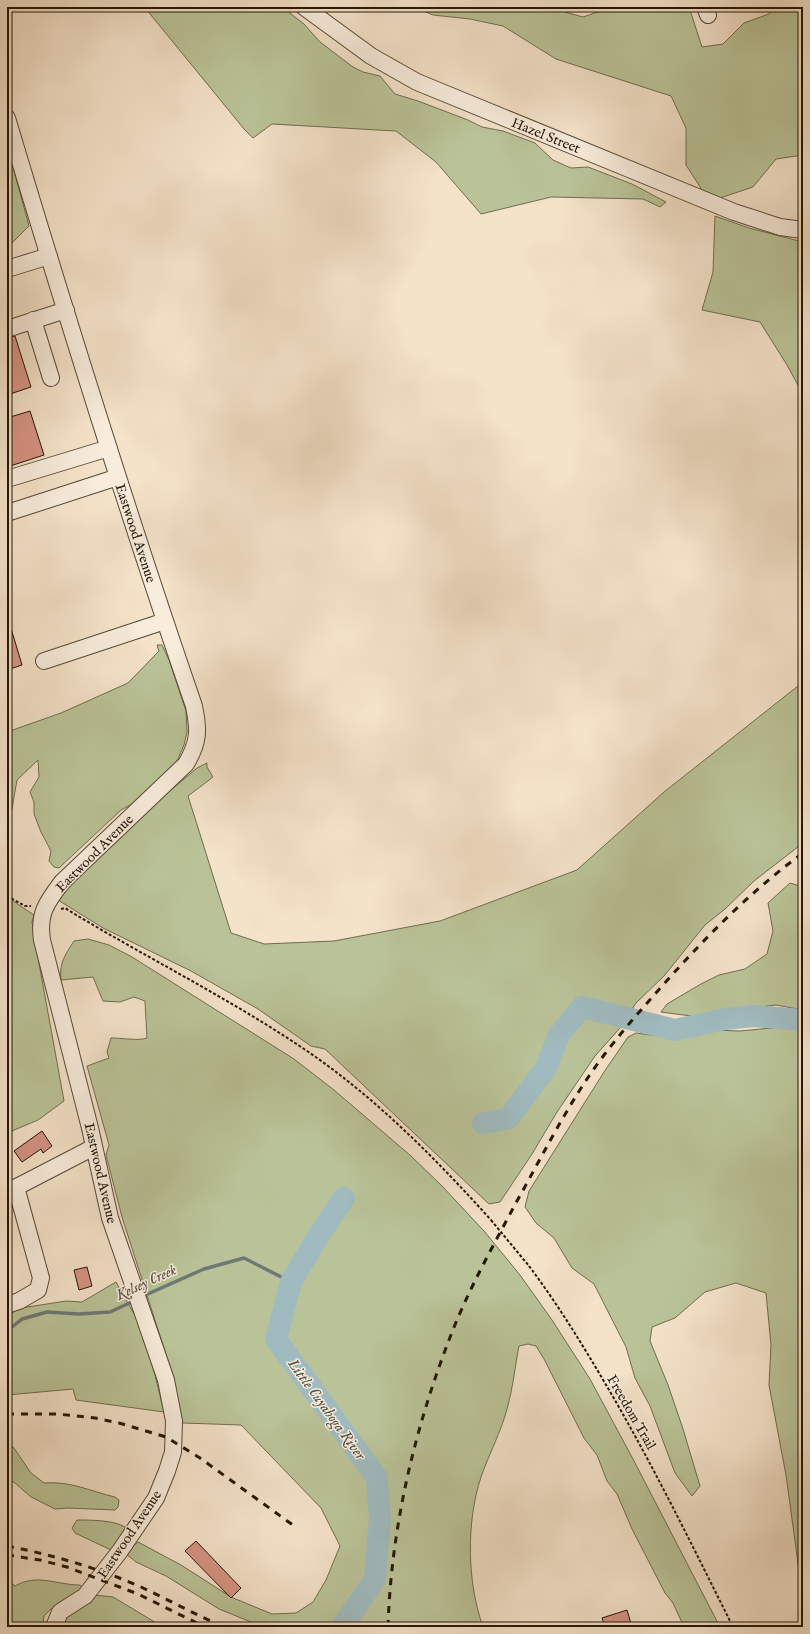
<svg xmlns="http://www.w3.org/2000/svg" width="810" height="1634" font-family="'IM FELL English',serif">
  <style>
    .green { fill: #bac398; stroke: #6f6c4e }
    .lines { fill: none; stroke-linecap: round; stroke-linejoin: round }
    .stream { stroke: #6e7975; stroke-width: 3.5 }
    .river { stroke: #a0bbc0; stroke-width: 22 }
    .building { fill: #d69384; stroke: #241605 }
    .minor-casing { stroke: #584936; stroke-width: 18 }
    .path { stroke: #241605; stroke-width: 2; stroke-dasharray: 3 2; stroke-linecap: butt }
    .minor { stroke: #f8ecdc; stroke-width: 16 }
    .rail { stroke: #241605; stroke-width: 3; stroke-dasharray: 7 7; stroke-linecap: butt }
    .path-bridge { stroke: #241605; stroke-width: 2; stroke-dasharray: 3 2; stroke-linecap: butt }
    .labels { text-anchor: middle; stroke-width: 3; stroke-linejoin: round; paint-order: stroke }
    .street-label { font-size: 14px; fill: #241605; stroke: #f8ecdc }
    .water-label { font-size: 15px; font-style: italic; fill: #4f5046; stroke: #f8ecdc }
  </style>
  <rect width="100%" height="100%" fill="#f4e2c9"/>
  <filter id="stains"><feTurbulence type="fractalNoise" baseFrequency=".005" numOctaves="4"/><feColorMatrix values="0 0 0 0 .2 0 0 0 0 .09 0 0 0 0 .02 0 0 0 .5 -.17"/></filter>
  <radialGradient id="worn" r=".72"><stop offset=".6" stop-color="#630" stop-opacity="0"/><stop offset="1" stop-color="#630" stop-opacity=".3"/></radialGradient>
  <path class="green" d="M143,7H282L304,24L320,42L353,67L363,72L380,76L395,94L418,101L468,120L482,127L503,131L535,143L553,160L571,168L588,167L632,184L666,202L660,207L643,199L551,197L481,214L436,162L396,131L272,124L253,138L244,129L146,9Z
    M414,7H560L565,12L583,17L612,7H689L702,47L723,44L744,23L769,14L774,7H803V155L776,159L753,187L714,200L702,190L686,165V128L671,96L556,59L503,26L470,19L433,15Z
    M7,145L29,226L10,245L7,247V208H9L10,200L7,194Z
    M715,216L749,228L799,241L803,245V394L787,365L760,322L702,310L713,272Z
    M157,645H162L169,660L186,711L187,732L184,745L175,766L134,803L121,810L59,868L54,867L49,861L51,851L41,832L34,814V802L30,792L39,777L38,760L17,780L10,820H7V732L61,713L128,683L159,651Z
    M803,682V843L754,881L725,909L705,925L664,976L636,1003L620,1028L595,1056L557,1112L532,1154L500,1202L489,1204L325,1049L311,1046L258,1009L191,971L103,928L58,900L118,835L197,768L207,763V767L213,777L188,796L231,933L264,944L334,941L440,921L577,870L664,792Z
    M790,883L803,887V1010L776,1005L691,1016L661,1012L667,1004L701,984L719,975L745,969L767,954L773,931L768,903Z
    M7,897L34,915L32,922L37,952L64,1101L38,1120L7,1133Z
    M88,939L109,945L132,957L294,1059L334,1090L411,1156L442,1186L484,1231L520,1275L552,1320L590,1379L634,1461L720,1627H684L673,1603L665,1593L632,1529L617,1494L607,1481L597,1455L584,1438L544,1359L536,1346L528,1344L519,1346C515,1366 513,1388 507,1409C501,1432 489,1454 481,1477C466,1523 467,1582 483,1627H263L219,1609L166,1576L136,1562L125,1553L138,1542L181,1565L231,1597L272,1614L296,1613L313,1602L326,1580L340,1546L321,1508L241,1425L183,1423L169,1364L122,1217L106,1155L109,1145L87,1066L109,1058L107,1052L111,1038C121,1038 140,1041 147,1038L145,1001L134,997L120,1002L103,1001L93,977L61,980C59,963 65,955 74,941Z
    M803,1025V1600L786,1475L769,1385L771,1345L766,1293L736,1283L705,1292L675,1318L652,1327L650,1341L668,1385L683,1429L700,1486L692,1496L675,1473L650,1406L635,1378L626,1347L594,1284L572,1268L554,1238L536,1223L525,1207L529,1191L604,1072L628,1037L636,1033L658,1036H673L713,1030L740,1031Z
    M116,1282L138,1321L153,1367L164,1412L76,1400L73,1389L7,1395V1315L21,1308L66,1301L82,1302Z
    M7,1443L14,1448L31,1473L44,1483C72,1481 89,1491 115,1497L119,1500L118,1507L115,1510L68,1508L55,1509L31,1497L15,1483L7,1479Z
    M77,1520C90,1520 114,1520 125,1527V1531L111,1550L75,1533L72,1528Z
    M7,1579L15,1586C38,1573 56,1585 80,1585L85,1590L51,1609L44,1616L43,1627H7Z
    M94,1595L113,1597L163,1627H59L62,1620Z"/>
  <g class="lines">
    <path class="stream" d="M141,1297L204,1269L244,1258L291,1282
      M7,1331L22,1319L47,1312L79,1314L110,1312L134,1301"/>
    <path class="river" d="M483,1123L508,1119L546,1068L559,1035L582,1007L675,1030L725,1019L753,1016L803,1020
      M342,1627L375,1579L380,1519L377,1478L276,1339L291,1282L319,1235L344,1198"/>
  </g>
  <path class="building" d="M15,336L31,387L7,395V338Z
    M30,411L44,455L7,467V418Z
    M7,625H10L22,665L7,670Z
    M42,1131L52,1146L43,1153L41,1149L22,1162L14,1151Z
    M87,1267L92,1286L79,1290L74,1270Z
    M196,1541L241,1588L231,1598L185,1551Z
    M627,1610L632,1627H605L602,1618Z"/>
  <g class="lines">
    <g class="minor-casing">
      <path id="minor" d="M304,7L371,56L417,82L734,212L780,227L803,230
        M705,7L708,15
        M7,118C66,315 127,512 194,706C199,730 199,742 186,764L62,882C47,902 38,913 42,940L90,1128L110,1218L166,1380L174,1421L173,1452L167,1471L156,1498L120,1551L85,1596L60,1612L54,1627
        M7,269L49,256
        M33,320L51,378
        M7,329L66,310
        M7,479L109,448
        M7,513L118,477
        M44,661L165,621
        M7,1192L94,1147
        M7,1305L19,1301L38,1290L41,1278L16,1187"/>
    </g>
    <path class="path" d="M7,896L25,906H31
      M61,909L65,908L73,913C151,960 232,1000 307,1051C376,1098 436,1159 491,1220
      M529,1266C556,1302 579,1339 602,1378C650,1459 691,1543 733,1627"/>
    <use href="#minor" class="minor"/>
    <path class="rail" d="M7,1414H57L95,1418L119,1423L166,1437L200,1458L297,1528
      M7,1546C53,1555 98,1568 141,1587C169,1600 196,1615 224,1627
      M7,1555L40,1560L67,1567L138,1594L205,1627
      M388,1627C391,1529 414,1431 449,1340C467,1292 493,1246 517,1201C540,1160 561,1118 587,1079C607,1049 631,1021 655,994C700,943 748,893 803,853"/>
    <path class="path-bridge" d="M491,1220L529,1266"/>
  </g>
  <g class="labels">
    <g class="street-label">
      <text transform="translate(546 135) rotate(22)" y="5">Hazel Street</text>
      <text transform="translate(136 533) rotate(72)" y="5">Eastwood Avenue</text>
      <text transform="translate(94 853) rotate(-45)" y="5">Eastwood Avenue</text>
      <text transform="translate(101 1173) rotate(77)" y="5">Eastwood Avenue</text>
      <text transform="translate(632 1412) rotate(60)" y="5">Freedom Trail</text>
      <text transform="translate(129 1534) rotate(-56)" y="5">Eastwood Avenue</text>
    </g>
    <g class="water-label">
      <text transform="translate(146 1282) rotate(-25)" y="5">Kelsey Creek</text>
      <text transform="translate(327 1409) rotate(54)" y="5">Little Cuyahoga River</text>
    </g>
  </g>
  <rect width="810" height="1634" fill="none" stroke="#f4e2c9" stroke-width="24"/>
  <rect x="8" y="8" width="794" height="1618" fill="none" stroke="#241605" stroke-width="2"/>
  <rect x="12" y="12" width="786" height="1610" fill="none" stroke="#241605"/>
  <rect width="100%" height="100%" filter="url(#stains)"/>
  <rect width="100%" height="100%" fill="url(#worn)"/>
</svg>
